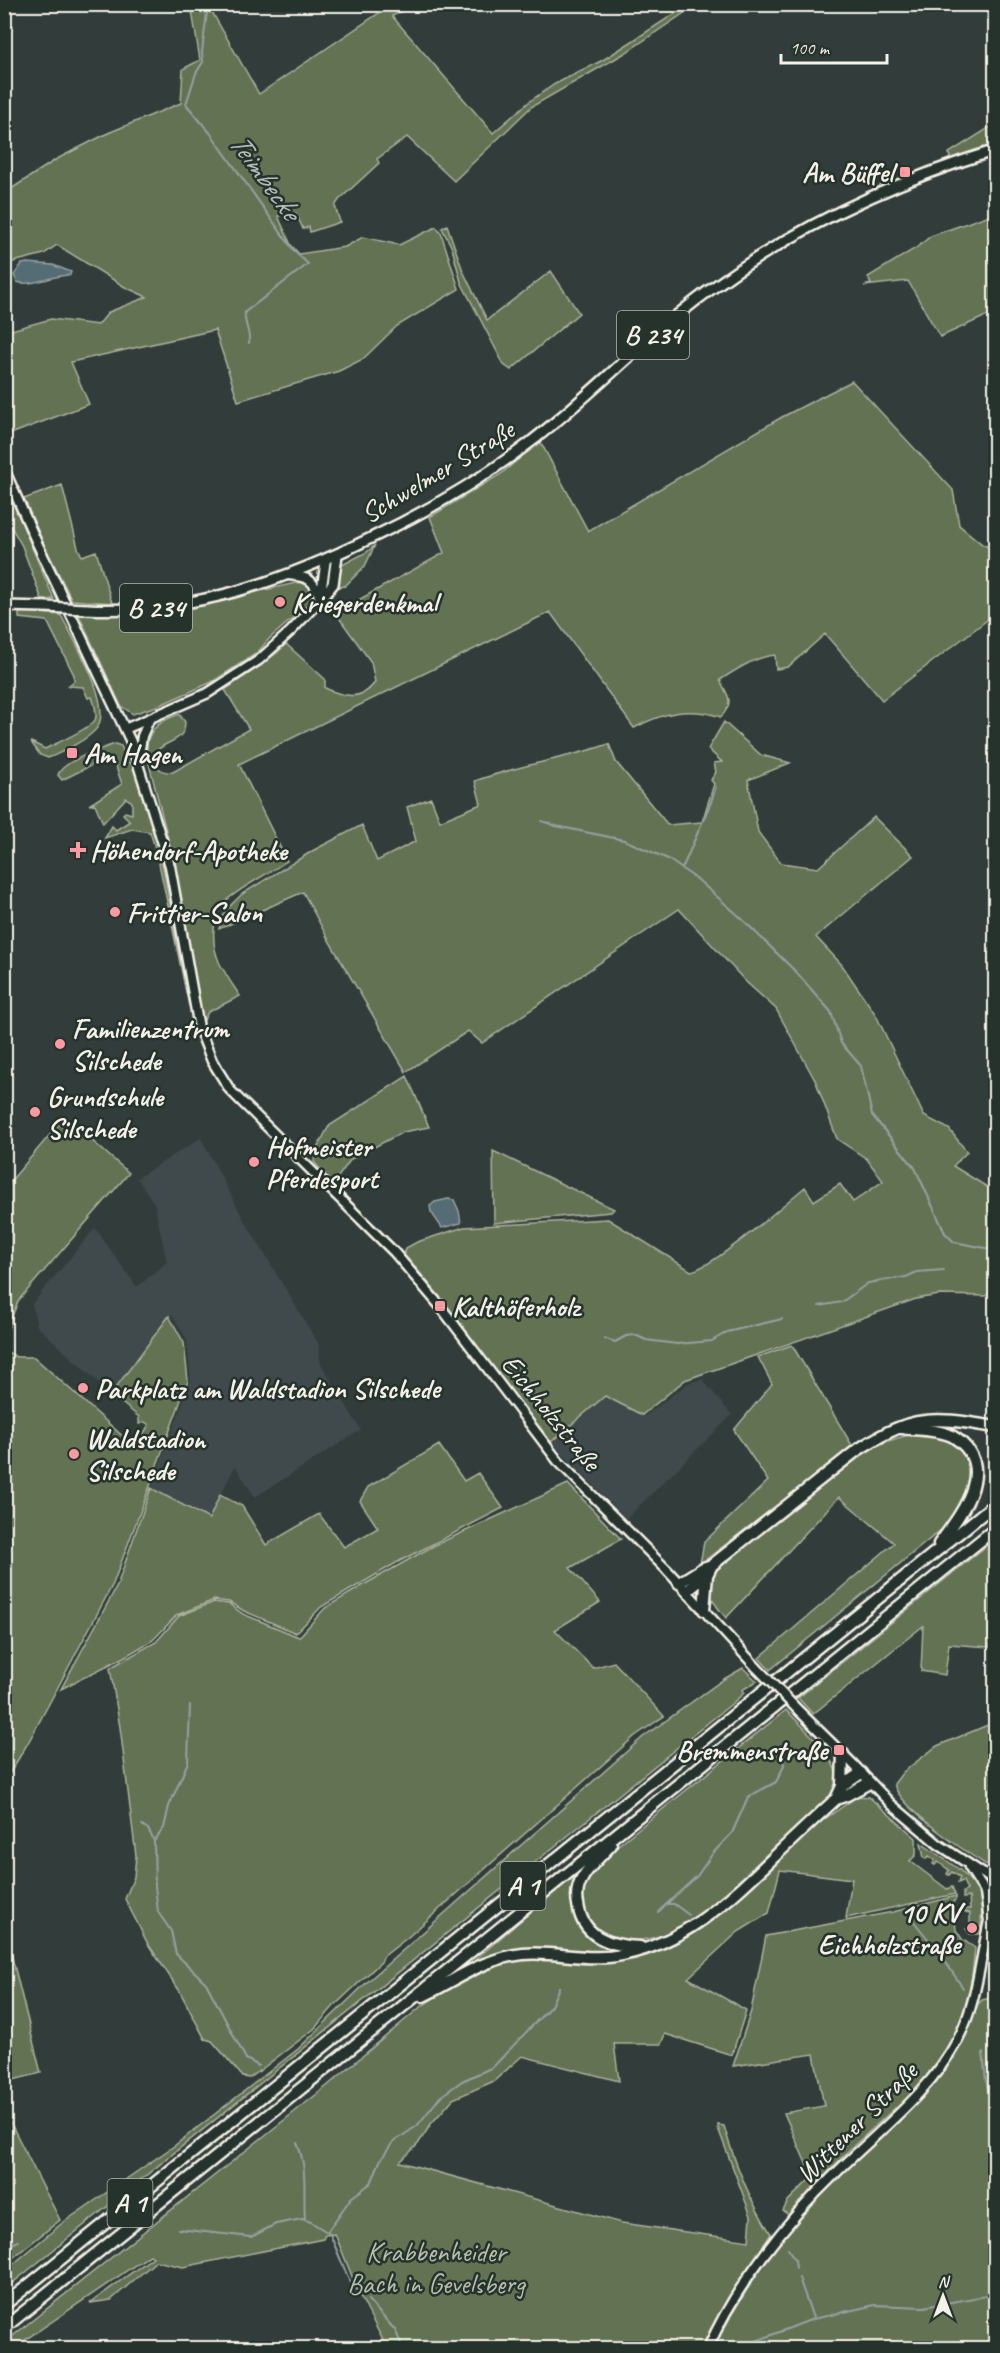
<svg xmlns="http://www.w3.org/2000/svg" width="1000" height="2353" font-family="Caveat,sans-serif">
  <style>
    .built { fill: #40494c }
    .green { fill: #647253; stroke: #acb29e; stroke-width: 1.5 }
    .water { fill: #566c74; stroke: #95a1a2; stroke-width: 1.5 }
    .lines { fill: none; stroke-linecap: round; stroke-linejoin: round }
    .stream { stroke: #95a1a2; stroke-width: 2 }
    .secondary-casing { stroke: #f4f1e8; stroke-width: 13 }
    .primary-casing { stroke: #f4f1e8; stroke-width: 14 }
    .highway-casing { stroke: #f4f1e8; stroke-width: 15 }
    .secondary { stroke: #26332d; stroke-width: 8 }
    .primary { stroke: #26332d; stroke-width: 9 }
    .highway { stroke: #26332d; stroke-width: 10 }
    .secondary-bridge-casing { stroke: #f4f1e8; stroke-width: 13; stroke-linecap: butt }
    .primary-bridge-casing { stroke: #f4f1e8; stroke-width: 14; stroke-linecap: butt }
    .secondary-bridge { stroke: #26332d; stroke-width: 8 }
    .primary-bridge { stroke: #26332d; stroke-width: 9 }
    .poi-dot { fill: #ff9aa2; stroke: #26332d; stroke-width: 2 }
    .labels { text-anchor: middle; stroke-width: 5; stroke-linejoin: round; paint-order: stroke }
    .shield { fill: #26332d; stroke: #b6b8b0; stroke-width: 1.5 }
    .shield-label { font-size: 27px; font-weight: bold; fill: #f4f1e8 }
    .poi-label { font-size: 28px; font-weight: bold; fill: #f4f1e8; stroke: #26332d; text-anchor: start }
    .street-label { font-size: 28px; fill: #f4f1e8; stroke: #26332d }
    .park-label { font-size: 28px; fill: #babeac; stroke: #26332d }
    .water-label { font-size: 30px; font-style: italic; fill: #b5bcba; stroke: #26332d }
  </style>
  <rect width="100%" height="100%" fill="#323d3b"/>
  <filter id="ink" filterUnits="userSpaceOnUse"><feTurbulence type="fractalNoise" baseFrequency=".0167" numOctaves="2"/><feDisplacementMap in="SourceGraphic" scale="12" xChannelSelector="R" yChannelSelector="G"/><feConvolveMatrix kernelMatrix="1 2 1 2 8 2 1 2 1" color-interpolation-filters="sRGB"/></filter>
  <g filter="url(#ink)">
    <path class="built" d="M201,1138L242,1216L319,1345L320,1362L361,1430L255,1497L235,1466L209,1519L151,1488L191,1381L187,1340L172,1314L111,1394L37,1326L32,1304L95,1228L137,1287L167,1262L154,1203L137,1178Z
      M702,1379L732,1415L626,1519L551,1442L605,1396L645,1416L688,1383Z"/>
    <path class="green" d="M205,5H208L259,94L385,9L397,5H415L392,16L493,133L530,101L555,84L603,60L688,5L693,7L625,53L531,107L454,181L407,137L377,159L379,163L339,200L335,206L340,222L310,232L309,227L303,229L296,213L278,216L291,245L299,254L345,247L363,237L399,245L436,227L441,233L459,289L397,326L363,359L339,371L238,401L215,330L71,362L89,404L8,435L4,428V332L51,319L98,325L109,312L147,297L125,287L57,245L44,254L5,264V189L8,191L57,159L108,133L181,103L183,69L200,60L192,11Z
      M995,124V145L950,159L949,153Z
      M995,213V312L940,337L908,281L864,286L871,284L868,277L916,248L931,236Z
      M447,225L463,271L487,320L551,271L579,313L511,370L504,365L461,282L452,248L442,228Z
      M852,381L953,490L959,525L982,544L995,550V614L882,700L825,634L788,667L776,669L775,655C755,657 737,669 720,680C728,697 735,701 721,717C689,706 662,713 634,728L550,612L239,764L287,861C268,874 245,885 228,899C210,914 211,945 220,964C226,975 233,986 240,996L208,1012L203,1022L175,866L147,756C145,731 157,722 179,714L185,722C185,744 164,739 154,754L155,765C161,771 165,773 173,772L249,729L225,690L277,653L286,644L325,679V688C342,696 362,702 375,682L371,662L340,619L342,609L444,553L430,517L501,474L540,441L588,531L782,417Z
      M4,485L5,484L54,599L42,600L22,546L5,516Z
      M62,485L78,548L82,556L96,551L112,603L72,600L27,511L29,510L24,499Z
      M375,545L365,566L345,586L337,587L342,565L367,552Z
      M300,582C312,585 315,594 309,604L269,639L257,653L212,682L160,705L133,714L121,706L79,615H121L185,608Z
      M28,612L61,615C73,639 112,702 98,726C93,737 59,754 48,758L40,755L31,742L45,749C55,744 91,728 95,720C98,714 94,703 92,697L88,698L83,687L68,686L74,681V675L47,621L19,618V613Z
      M724,722L761,755L790,763L748,780L758,832L781,863L818,868L874,817L913,856L816,937L842,965L876,1015L924,1116L949,1129L967,1152L953,1166L987,1187L995,1186V1286L986,1296L939,1295L916,1299L685,1380L642,1415L605,1396L551,1442C500,1381 458,1314 404,1255L406,1248L417,1242L464,1227L608,1219L691,1271C714,1267 783,1205 805,1187L814,1201L840,1184L853,1202L883,1181L867,1159L837,1139L816,1082L776,1009L746,982L679,909L482,1043L468,1031L406,1072L327,937L303,892L219,929L222,917L229,907L242,894L314,850L362,825L377,861L416,841L407,807L431,798L440,821L481,804L475,781C519,765 565,759 609,744L616,762L668,825L702,822L714,784L711,780L716,772L714,763L722,762L708,749Z
      M115,744L121,746L129,763H132L160,852L189,1006L157,854L150,832L132,829L105,838L112,826L116,830L130,821L123,814L125,812L132,814V802L126,798L103,823L95,804L89,805L122,784L115,764L100,761L62,780L58,775C62,761 101,749 115,744Z
      M407,1076L429,1127L403,1132L351,1159L333,1184L314,1162L315,1152L329,1126Z
      M65,1117L129,1173L18,1301L5,1336V1180L9,1183Z
      M493,1151L614,1209L611,1212L494,1223Z
      M169,1316L184,1343L188,1381L157,1465L149,1480L151,1483L113,1584L28,1743L5,1781V1713L12,1709L4,1683L5,1497H7L4,1495L5,1350L16,1357H34L126,1439L130,1443C141,1442 143,1433 149,1425L145,1422L139,1424V1417L111,1394Z
      M792,1345L853,1447L700,1564L704,1542L768,1481L734,1430L772,1384L758,1357Z
      M914,1434C951,1436 952,1437 975,1465L958,1516L770,1670L759,1658L894,1543L839,1497L726,1618C716,1606 706,1595 712,1578C721,1555 845,1464 871,1449C885,1441 899,1437 914,1434Z
      M439,1445L464,1481L478,1473L503,1508L396,1563L321,1607L296,1633L244,1611L229,1602L214,1600L177,1615L153,1640L124,1657L61,1689L117,1586L151,1488L209,1519L220,1495L242,1506L266,1545L319,1514L344,1547L378,1528L360,1501L368,1487Z
      M568,1484L621,1539L570,1568L600,1602L555,1630L593,1668L614,1662L664,1716L635,1736L407,1938L384,1956L381,1962L334,2006L314,2029L250,2078L243,2077L212,2041L205,2039L179,1990L148,1944L125,1899L134,1877L136,1856L120,1727L110,1668L156,1642L179,1616L214,1602L229,1604L243,1614L299,1637L325,1608L367,1583L433,1546Z
      M995,1539V1635L989,1647L949,1644L945,1675L921,1671L923,1626L813,1714L798,1698Z
      M743,1668L757,1681L742,1690L744,1693L729,1706L5,2289V2271L61,2224L174,2146L298,2049L366,1983L643,1737L724,1679Z
      M786,1710C802,1726 834,1754 837,1777L839,1778L836,1788L829,1797C805,1819 782,1841 759,1863C719,1900 676,1948 616,1940C606,1939 591,1930 587,1920C576,1895 582,1884 597,1862Z
      M995,1722H996L995,1870C973,1857 900,1809 894,1784L903,1772L937,1746Z
      M858,1796L869,1797L916,1838V1855L910,1861L947,1889L952,1887L955,1894L846,1918L852,1879L780,1870L769,1913L738,1932L688,1978L746,2010L732,2055L665,2034L661,2044H614L619,2081L522,2056L494,2081L453,2099L431,2124L418,2144L400,2162L622,2223L749,2241L751,2216L718,2128V2125L724,2126C735,2164 750,2201 771,2234L738,2285L704,2348H387L360,2296L335,2234L325,2235L323,2239L183,2267L156,2261L111,2300L90,2303L153,2257L150,2255L13,2348H5V2342L327,2086L418,2009L467,1975L496,1964L526,1957L594,1960L680,1937L809,1830Z
      M921,1843L960,1870L978,1889L982,1902L981,1925L978,1934H970L966,1929L970,1927V1913L965,1912V1909H970L969,1897L963,1898V1892L967,1890L963,1881L958,1883L960,1877L952,1872L949,1875L947,1874L949,1870L938,1862L935,1865L933,1864L935,1860L929,1856L926,1859L924,1858Z
      M581,1869C574,1889 572,1903 578,1922L631,1950L621,1952L496,1955L470,1964Z
      M956,1896V1899L953,1902L956,1930L962,1939L975,1948C969,2025 950,2054 898,2110L895,2108L847,2152L789,2215L783,2211L788,2201L812,2177L784,2113L824,2106L814,2054L733,2066L751,2011L766,1936L893,1912Z
      M4,1925L41,2073L5,2082H4Z
      M995,1997V2348H713C742,2295 774,2243 815,2198C861,2148 923,2109 957,2050C966,2036 970,2019 978,2004L982,2000Z
      M5,2112L60,2220L5,2264H4Z"/>
    <path class="water" d="M27,263L53,265L71,272L70,275C53,275 31,287 17,282L14,275L22,264Z
      M448,1199L454,1200L459,1211L461,1223L442,1228L431,1212L430,1206L435,1202Z"/>
    <g class="lines">
      <path class="stream" d="M208,4L202,52L203,62L196,73L186,104L211,134L294,251L308,264L245,312C243,323 251,332 249,343
        M542,821L556,826L624,840L668,859L698,880L739,916L797,973L831,1012L841,1043L861,1066L872,1115L915,1168L945,1233L954,1242L996,1250
        M682,869L711,802L716,787
        M819,1306L842,1302L868,1283L906,1277L917,1272L944,1270
        M604,1338L615,1342L626,1336L635,1335L646,1340L677,1344L712,1341L727,1332L782,1319
        M190,1705L188,1762L169,1806L164,1828L154,1841L155,1886L158,1912L171,1931L176,1954L206,1983L246,2059L259,2066
        M142,1825L148,1829L154,1841
        M668,1904H674L689,1915
        M658,1912L697,1876L713,1853L732,1833L748,1797L776,1782L784,1766L782,1752
        M908,1914L940,1954L963,1988
        M983,2053L986,2081L996,2117
        M297,2143C308,2168 303,2192 305,2219
        M996,2174V2180
        M178,2229L251,2237L276,2224L302,2219L311,2222L330,2234L349,2280L361,2295
        M327,2232L351,2198L371,2183L380,2161L393,2142L417,2126L440,2097L462,2081L493,2067L551,2006L559,1987
        M4,2248L18,2241
        M788,2249L795,2260L796,2268
        M799,2278L813,2318
        M368,2300L395,2330L403,2348
        M602,2348L629,2346L705,2348
        M738,2348L813,2319L875,2305L924,2307L996,2294"/>
      <g class="secondary-casing">
        <path id="secondary" d="M4,469L37,543L131,742L170,866L199,1028L212,1061L230,1090L238,1098L394,1252L440,1306L558,1461L666,1569L757,1668
          M288,575C309,577 314,579 320,599
          M125,729L208,693L259,660L291,631L320,600L326,559
          M138,761L142,736L149,720
          M799,1711L853,1764L891,1804L938,1844L996,1882
          M969,1867L985,1892L989,1921
          M708,2348C736,2285 786,2221 836,2173C878,2131 930,2093 958,2039C977,2003 980,1960 989,1921L996,1909"/>
      </g>
      <g class="primary-casing">
        <path id="primary" d="M320,600L333,584L337,555
          M4,606L45,607
          M86,609C190,614 279,583 371,538C426,512 479,481 528,444C590,397 643,339 707,292C794,228 892,182 996,150"/>
      </g>
      <g class="highway-casing">
        <path id="highway" d="M902,1428C918,1430 937,1429 952,1436C1000,1465 962,1513 939,1544
          M679,1583L703,1568L712,1565L856,1451C876,1438 901,1423 925,1421C948,1418 973,1424 996,1427
          M687,1591L707,1575L712,1565
          M704,1610L707,1575
          M842,1786L861,1773
          M836,1799L847,1795L869,1783
          M611,1845C602,1855 590,1865 583,1877C578,1885 576,1895 578,1904C582,1937 610,1946 640,1947
          M423,1996C456,1980 484,1958 523,1954C556,1951 589,1962 622,1955C685,1943 729,1900 773,1858C794,1838 815,1818 836,1799L842,1786L843,1754
          M4,2305L996,1503
          M4,2328L996,1528"/>
      </g>
      <use href="#secondary" class="secondary"/>
      <use href="#primary" class="primary"/>
      <use href="#highway" class="highway"/>
      <g class="secondary-bridge-casing">
        <path id="secondary-bridge" d="M757,1668L799,1711"/>
      </g>
      <g class="primary-bridge-casing">
        <path id="primary-bridge" d="M45,607L86,609"/>
      </g>
      <use href="#secondary-bridge" class="secondary-bridge"/>
      <use href="#primary-bridge" class="primary-bridge"/>
    </g>
  </g>
  <g class="poi-dot">
    <rect x="899" y="166" width="12" height="12" rx="3"/>
    <circle cx="280" cy="602" r="6"/>
    <rect x="66" y="747" width="12" height="12" rx="3"/>
    <path d="M75 841h6v6h6v6h-6v6h-6v-6h-6v-6h6z"/>
    <circle cx="115" cy="912" r="6"/>
    <circle cx="60" cy="1044" r="6"/>
    <circle cx="35" cy="1112" r="6"/>
    <circle cx="254" cy="1162" r="6"/>
    <rect x="434" y="1300" width="12" height="12" rx="3"/>
    <circle cx="83" cy="1388" r="6"/>
    <circle cx="74" cy="1454" r="6"/>
    <rect x="833" y="1744" width="12" height="12" rx="3"/>
    <circle cx="972" cy="1928" r="6"/>
  </g>
  <g class="labels">
    <g class="shield">
      <rect x="617" y="311" width="72" height="48" rx="4.5"/>
      <rect x="120" y="584" width="72" height="48" rx="4.5"/>
      <rect x="500.5" y="1862" width="45" height="48" rx="4.5"/>
      <rect x="107.5" y="2179" width="45" height="48" rx="4.5"/>
    </g>
    <g class="shield-label">
      <text x="653" y="344">B 234</text>
      <text x="156" y="617">B 234</text>
      <text x="523" y="1895">A 1</text>
      <text x="130" y="2212">A 1</text>
    </g>
    <g class="poi-label">
      <text x="893" y="182" text-anchor="end">Am Büffel</text>
      <text x="292" y="612">Kriegerdenkmal</text>
      <text x="84" y="763">Am Hagen</text>
      <text x="90" y="860">Höhendorf-Apotheke</text>
      <text x="127" y="922">Frittier-Salon</text>
      <text x="72" y="1038">Familienzentrum<tspan x="72" dy="32">Silschede</tspan></text>
      <text x="47" y="1106">Grundschule<tspan x="47" dy="32">Silschede</tspan></text>
      <text x="266" y="1156">Hofmeister<tspan x="266" dy="32">Pferdesport</tspan></text>
      <text x="452" y="1316">Kalthöferholz</text>
      <text x="95" y="1398">Parkplatz am Waldstadion Silschede</text>
      <text x="86" y="1448">Waldstadion<tspan x="86" dy="32">Silschede</tspan></text>
      <text x="827" y="1760" text-anchor="end">Bremmenstraße</text>
      <text x="960" y="1922" text-anchor="end">10 KV<tspan x="960" dy="32">Eichholzstraße</tspan></text>
    </g>
    <g class="street-label">
      <text transform="translate(437 471) rotate(-31)" y="10">Schwelmer Straße</text>
      <text transform="translate(552 1412) rotate(51)" y="10">Eichholzstraße</text>
      <text transform="translate(856 2122) rotate(-45)" y="10">Wittener Straße</text>
    </g>
    <g class="park-label">
      <text x="436" y="2261">Krabbenheider<tspan x="436" dy="32">Bach in Gevelsberg</tspan></text>
    </g>
    <g class="water-label">
      <text transform="translate(265 176) rotate(54)" y="10">Teimbecke</text>
    </g>
  </g>
  <rect width="1000" height="2353" fill="none" stroke="#26332d" stroke-width="24"/>
  <rect x="12" y="12" width="976" height="2329" fill="none" stroke="#f4f1e8" stroke-width="2" filter="url(#ink)"/>
  <g transform="translate(943 2296)" stroke="#26332d" stroke-width="4.5" paint-order="stroke">
  <path d="M0-4.5L10 22L0 15L-10 22Z" fill="#f4f1e8"/>
  <text y="-9" font-size="16" font-weight="bold" text-anchor="middle" fill="#f4f1e8">N</text>
  </g>
  <path d="M781 54v9h106v-9" fill="none" stroke="#f4f1e8" stroke-width="3"/>
  <text x="790" y="54" font-size="18" fill="#f4f1e8" stroke="#26332d" stroke-width="4.5" paint-order="stroke">100 m</text>
</svg>
